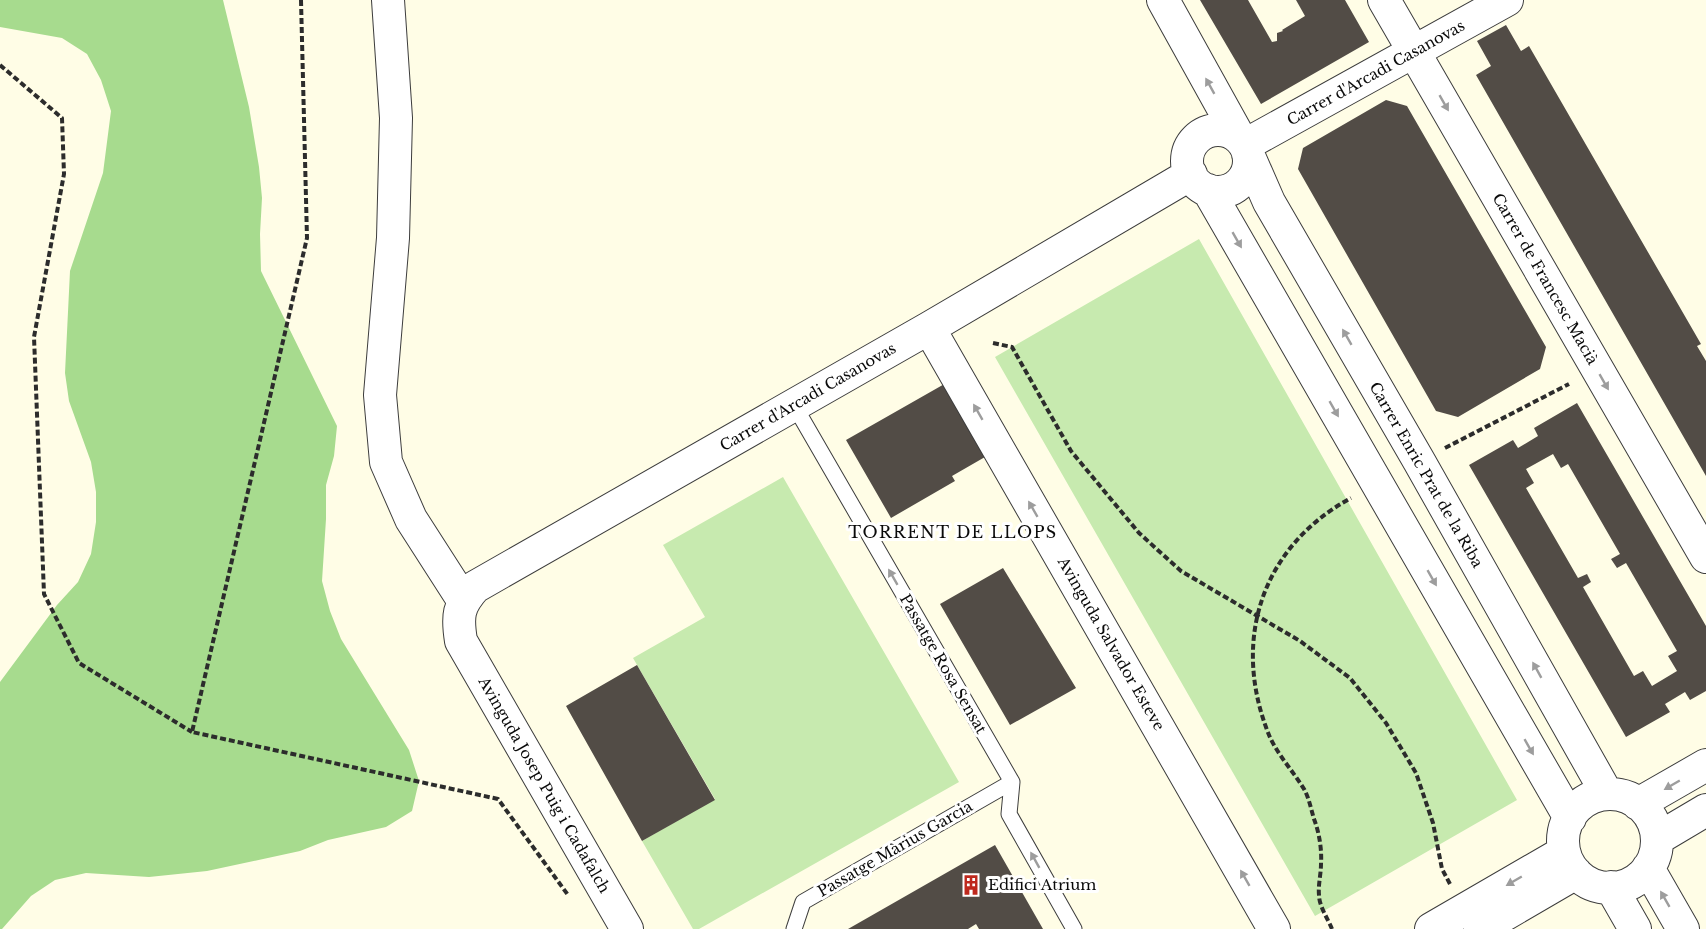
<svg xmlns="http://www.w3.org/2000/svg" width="1706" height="929" font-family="'Libre Baskerville',serif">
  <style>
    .green { fill: #c7eaaf }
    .forest { fill: #a7db8e }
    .building { fill: #524c46; fill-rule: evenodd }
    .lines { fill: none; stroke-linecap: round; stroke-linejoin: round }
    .service-casing { stroke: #3d3d3d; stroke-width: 17 }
    .minor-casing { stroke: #3d3d3d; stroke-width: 34 }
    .path { stroke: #2c2c2c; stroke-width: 4; stroke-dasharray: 6 3; stroke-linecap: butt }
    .service { stroke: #fff; stroke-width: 15 }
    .minor { stroke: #fff; stroke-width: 32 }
    .oneway { fill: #9d9d9d }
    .labels { text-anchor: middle; stroke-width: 6; stroke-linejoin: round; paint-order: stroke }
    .street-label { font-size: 15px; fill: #0a0a0a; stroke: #fff }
    .poi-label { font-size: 15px; fill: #0a0a0a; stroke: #fff; text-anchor: start }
    .neighbourhood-label { font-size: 16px; letter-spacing: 1.5px; fill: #0a0a0a; stroke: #fff }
  </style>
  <rect width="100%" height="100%" fill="#fffde6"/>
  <path class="green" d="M1199,239L1517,800L1315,916L995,357Z
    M783,477L959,782L699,929H693L642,841L715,799L633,658L705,617L663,545Z"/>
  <path class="forest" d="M0,0H223L249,107L259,167L262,198L260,234L261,271L337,426L334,456L326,485V519L322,581L330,611L341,639L409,750L419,781L412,811L386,827L328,840L300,851L207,871L149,877L86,873L55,880L31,896L2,929H0V682L57,605L78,582L91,554L96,522V492L91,462L69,401L65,373L70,271L103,173L111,111L101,80L87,54L62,38L0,27Z"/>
  <path class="building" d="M1200,0H1248L1272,42L1277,41V33L1283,31L1282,30L1305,16L1296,0H1345L1369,42L1261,104Z
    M1506,25L1521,51L1529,46L1701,344L1697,346L1706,361V476L1476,75L1491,66L1477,41Z
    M1386,100L1407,106L1546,347L1540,369L1458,417L1436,411L1298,169L1303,148Z
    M969,370L1011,442L952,476L955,481L891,518L846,440Z
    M1577,403L1706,626V691L1690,700L1685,692L1665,704L1670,712L1626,737L1469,465L1513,440L1518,448L1538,436L1534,428ZM1553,454L1561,468L1568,464L1620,554L1611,559L1617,568L1626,563L1677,651L1668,656L1677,671L1652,686L1643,671L1634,676L1583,587L1591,582L1587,574L1578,578L1526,488L1534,483L1526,469Z
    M1003,568L1076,688L1010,725L940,604Z
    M637,665L715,800L642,841L566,706Z
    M995,845L1043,929H979L976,924L968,929H848Z"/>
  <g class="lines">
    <g class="service-casing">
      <path id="service" d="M794,405L1012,782L1009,814L1074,929
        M794,929L803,902L1012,782"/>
    </g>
    <g class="minor-casing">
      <path id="minor" d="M388,0L396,118L393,238L380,395L386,462L411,519L463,600
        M1163,0L1239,137
        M1384,0L1706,557
        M1187 161a31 31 0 1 1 62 0a31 31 0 1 1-62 0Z
        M1245,145L1507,0
        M1248,154L1269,202L1419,461L1607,794
        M1208,190L1570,818
        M929,328L1274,929
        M1563 841a47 47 0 1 1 94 0a47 47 0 1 1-94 0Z
        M1638,804L1706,765
        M1657,839L1706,810
        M1648,868L1683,929
        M1611,887L1635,929
        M627,929L461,641C457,616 458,606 475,587L929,328L1191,174
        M1431,929L1564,852
        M1480,929L1576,873"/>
    </g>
    <path class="path" d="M301,0L307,238L192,732L498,799L568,895
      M0,65L62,118L64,174L34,337L44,594L79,663L192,732
      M993,343L1012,347L1071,451L1139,533L1181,571L1300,641L1350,678L1386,723L1416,773L1433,823L1442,869L1450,884
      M1445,448L1569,384
      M1332,929C1328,919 1319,906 1319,895C1318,885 1321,874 1321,864C1322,849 1319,832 1314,819C1311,809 1309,798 1304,789C1293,771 1277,754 1269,735C1231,641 1261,547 1351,498"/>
    <use href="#service" class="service"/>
    <use href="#minor" class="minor"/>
  </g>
  <defs><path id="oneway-solid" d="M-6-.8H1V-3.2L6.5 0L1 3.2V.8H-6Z" transform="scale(1.5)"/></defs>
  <g class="oneway">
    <use href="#oneway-solid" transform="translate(1210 86) rotate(-119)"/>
    <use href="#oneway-solid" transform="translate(1444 103) rotate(60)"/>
    <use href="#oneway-solid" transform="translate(1237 240) rotate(60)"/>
    <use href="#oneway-solid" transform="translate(1347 337) rotate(-120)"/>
    <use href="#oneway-solid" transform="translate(1604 382) rotate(60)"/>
    <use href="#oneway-solid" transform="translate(1334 409) rotate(60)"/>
    <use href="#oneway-solid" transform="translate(978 412) rotate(-120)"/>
    <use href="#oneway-solid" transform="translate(1033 509) rotate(-120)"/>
    <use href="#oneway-solid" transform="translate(893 577) rotate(-120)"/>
    <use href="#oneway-solid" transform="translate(1432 578) rotate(60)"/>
    <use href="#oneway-solid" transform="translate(1537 670) rotate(-119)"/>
    <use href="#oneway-solid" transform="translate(1529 747) rotate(60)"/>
    <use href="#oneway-solid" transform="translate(1672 785) rotate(150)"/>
    <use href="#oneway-solid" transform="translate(1035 860) rotate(-119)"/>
    <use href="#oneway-solid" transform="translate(1245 878) rotate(-120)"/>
    <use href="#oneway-solid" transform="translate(1514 881) rotate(150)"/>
    <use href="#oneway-solid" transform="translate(1665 899) rotate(-120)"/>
  </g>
  <defs>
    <g id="building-bare" transform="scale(1.62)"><path d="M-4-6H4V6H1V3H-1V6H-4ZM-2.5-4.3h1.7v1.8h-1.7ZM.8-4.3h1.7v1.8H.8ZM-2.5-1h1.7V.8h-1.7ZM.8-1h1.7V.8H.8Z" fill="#be281d" stroke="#fff" stroke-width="2.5" paint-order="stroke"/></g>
  </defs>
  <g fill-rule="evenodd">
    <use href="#building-bare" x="971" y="885"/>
  </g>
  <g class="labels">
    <g class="street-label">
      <text transform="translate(1376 73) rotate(-29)" y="5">Carrer d'Arcadi Casanovas</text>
      <text transform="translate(1545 279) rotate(60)" y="5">Carrer de Francesc Macià</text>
      <text transform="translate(808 397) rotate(-30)" y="5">Carrer d'Arcadi Casanovas</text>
      <text transform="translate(1426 475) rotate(60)" y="5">Carrer Enric Prat de la Riba</text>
      <text transform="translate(1111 644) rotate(60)" y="5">Avinguda Salvador Esteve</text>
      <text transform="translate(943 664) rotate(60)" y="5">Passatge Rosa Sensat</text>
      <text transform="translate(544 785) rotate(60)" y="5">Avinguda Josep Puig i Cadafalch</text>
      <text transform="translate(895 849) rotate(-30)" y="5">Passatge Màrius Garcia</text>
    </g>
    <g class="poi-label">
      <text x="988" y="890">Edifici Atrium</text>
    </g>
    <g class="neighbourhood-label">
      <text x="953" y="538">TORRENT DE LLOPS</text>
    </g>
  </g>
</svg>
